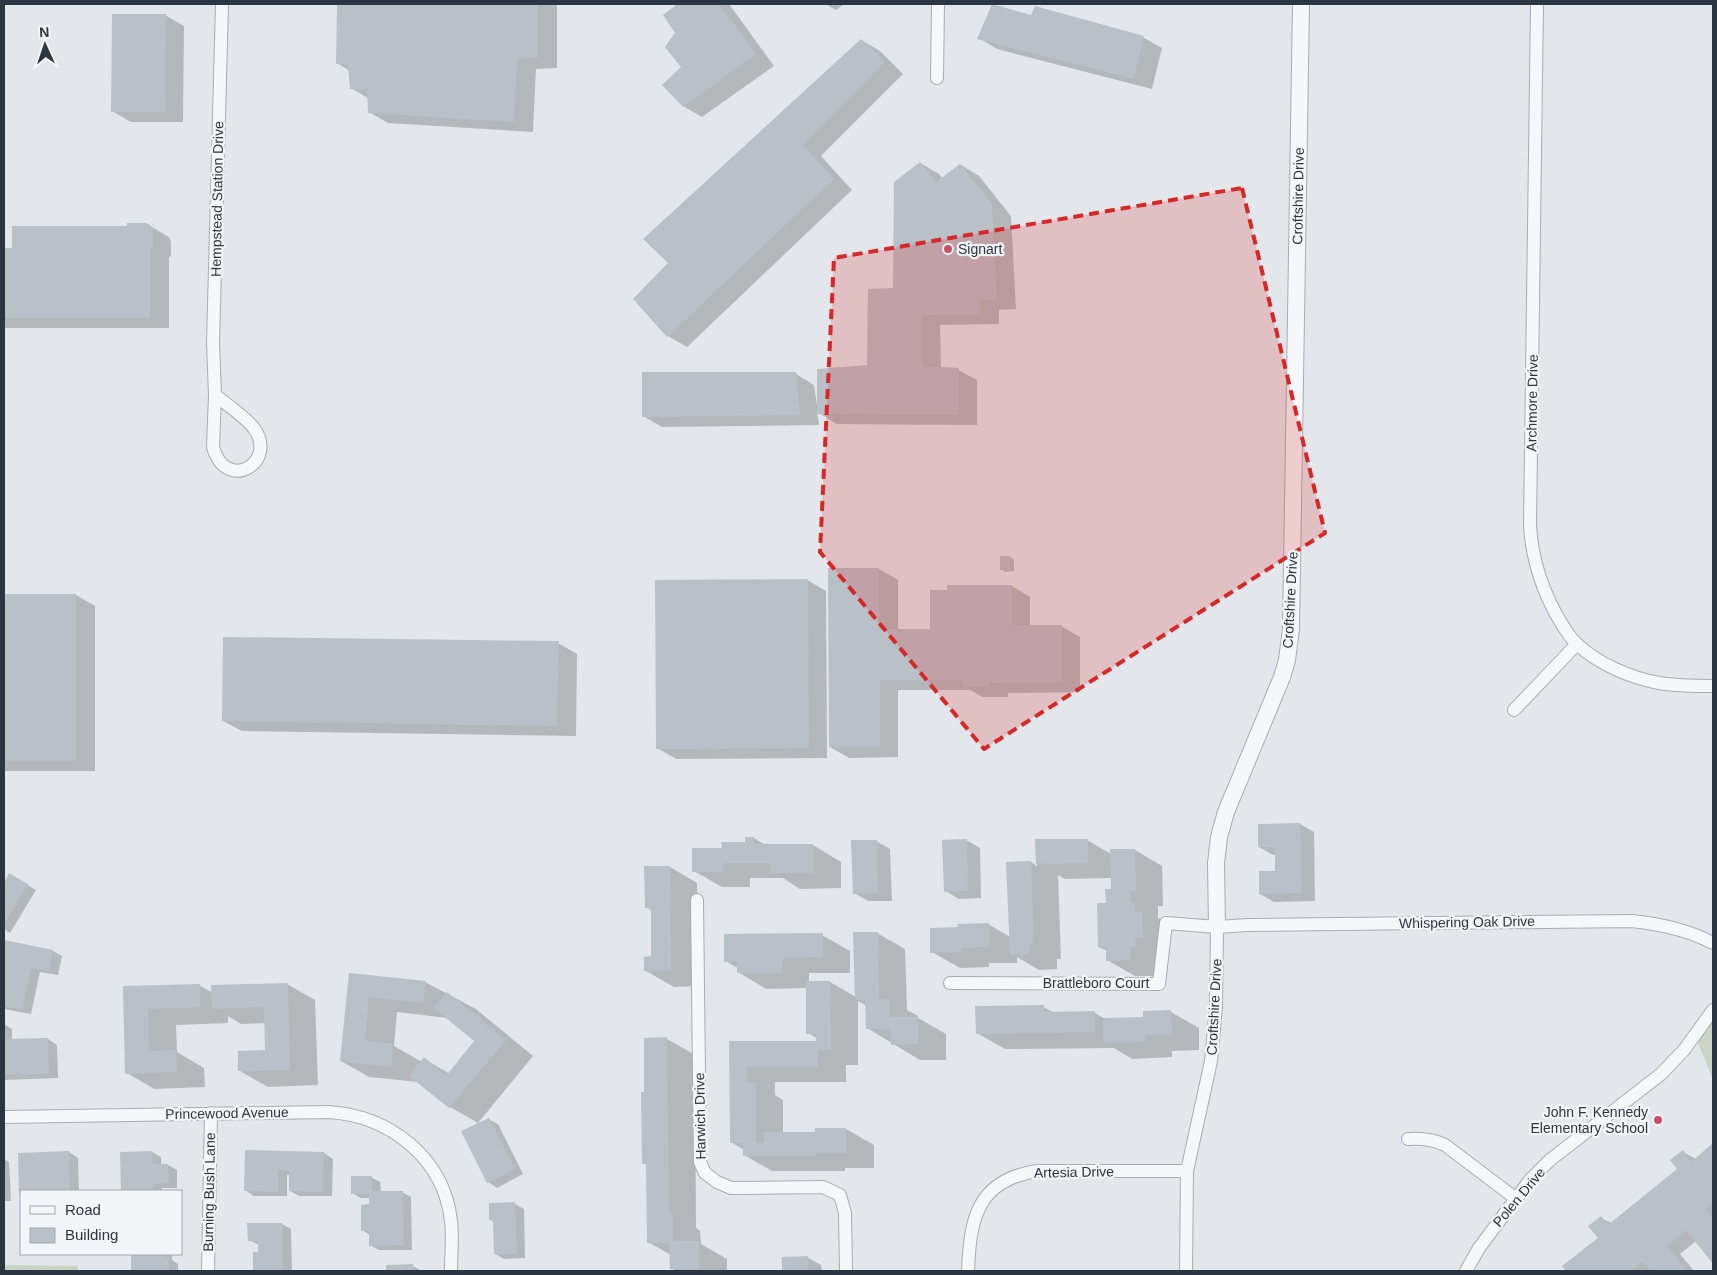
<svg xmlns="http://www.w3.org/2000/svg" width="1717" height="1275" font-family="Arial,sans-serif">
  <style>
    .green { fill: #c9d4c5 }
    .shadow { fill: #0003; fill-rule: evenodd }
    .building { fill: #bac0c7 }
    .lines { fill: none; stroke-linecap: round; stroke-linejoin: round }
    .minor-casing { stroke: #a8adb4; stroke-width: 14 }
    .tertiary-casing { stroke: #a8adb4; stroke-width: 18 }
    .minor { stroke: #f6f7f9; stroke-width: 12 }
    .tertiary { stroke: #f6f7f9; stroke-width: 16 }
    .marked { fill: #d62828; fill-opacity: 0.2; stroke: #d62828; stroke-width: 4; stroke-dasharray: 10 6; stroke-linejoin: round }
    .poi-dot { fill: #c85067; stroke: #f3f5f8; stroke-width: 2 }
    .labels { text-anchor: middle; stroke-width: 4.5; stroke-linejoin: round; paint-order: stroke }
    .street-label { font-size: 14px; fill: #2c3542; stroke: #f3f5f8 }
    .poi-label { font-size: 14px; fill: #2c3542; stroke: #f3f5f8; text-anchor: start }
  </style>
  <rect width="100%" height="100%" fill="#e3e6ea"/>
  <path class="green" d="M1713,1010V1079L1695,1036Z
    M4,1265L78,1266V1271H4Z"/>
  <path class="shadow" d="M338,4H557V68L536,69L533,132L388,123L369,112L368,98L351,88L350,71L337,63Z
    M675,4H729L774,66L702,117L683,106L682,67L676,34L677,6Z
    M825,4H844L836,10Z
    M1035,8L1144,38L1162,48L1152,89L997,49L979,38L1032,16Z
    M165,15L184,26L183,122H131L112,111Z
    M861,40L880,51L903,74L821,156L852,190L687,347L668,336L635,299L669,263Z
    M920,163L939,174L943,179L961,165L979,176L1011,216L1016,309L999,310V324L940,325L941,368L958,370L977,380V425L837,424L817,412L819,425L662,427L643,416L796,374L814,385L817,405H818L869,366L894,289Z
    M150,226L169,237L171,242V256L169,257V328H4V249H14Z
    M1001,557H1010L1014,560V571L1005,572L1001,569Z
    M879,569L898,580V630H931L949,591L1012,586L1030,597V627L1061,626L1080,637V692L1008,693V697H983L970,690H898V757L849,758L830,747Z
    M807,580L826,591L827,758L676,759L657,748Z
    M4,595H76L95,606V771H4Z
    M558,643L577,654L576,736L242,731L223,721Z
    M1300,824L1314,832L1315,901L1274,902L1260,894L1277,872L1276,855H1273L1259,847Z
    M746,838H754L767,846L813,845L841,862V888L800,889L783,878H750V887H722L694,871L723,849L746,843Z
    M966,840L980,848L981,898L959,899L945,891Z
    M1087,840L1111,854L1135,850L1162,866L1163,906H1158V918L1163,920L1170,929V953H1163L1158,976H1135L1107,960V951L1099,947L1107,904L1112,891V878L1065,879L1058,875L1061,959H1057V969L1039,970L1017,957V963H989V967L960,968L932,952L959,928L988,924L1010,937L1031,862L1037,866V841Z
    M876,841L890,849L892,901H868L854,893Z
    M670,867L697,883L698,986L674,987L646,971L652,958V911L646,907Z
    M10,875L36,890L10,933L4,929V885Z
    M877,933L905,949L907,1010L918,1016V1018L946,1034V1060H920L867,1028V1006L858,1001V1065H846V1082H775V1095L783,1100V1134H817L846,1129L874,1145V1168H845V1171H772L744,1155V1150L731,1142V1043L818,1042V1039L808,1033L807,988L766,989L738,972V968L725,961L822,935L850,951V973H809V982H830L856,997Z
    M4,941L53,951L62,956L58,975L40,972L31,1014L4,1009Z
    M350,974L425,982L476,1009L533,1056L478,1123L450,1107L419,1082L369,1077L341,1061ZM397,1012L447,1018L476,1041L450,1074L424,1059L422,1062L394,1046Z
    M287,984L315,1000L318,1085L268,1087L240,1071L266,1052V1023L241,1024L228,1016V1023L176,1025L177,1052L204,1068L205,1087L154,1089L127,1073L124,987L199,985L213,993Z
    M1043,1007L1055,1013H1095L1107,1020L1144,1019L1171,1012L1199,1028V1050L1172,1051V1057L1132,1059L1114,1048L1005,1049L977,1033Z
    M4,1024L12,1029V1040L48,1039L57,1045L58,1078L4,1080Z
    M667,1039L695,1055L696,1228L700,1231L701,1244L727,1259V1271H676L671,1268V1255L648,1242V1166L643,1163L646,1093Z
    M488,1119L498,1124L523,1174L497,1188L488,1182Z
    M1713,1145V1262L1696,1241L1680,1254L1694,1271H1567L1563,1267L1599,1238L1601,1218L1611,1223L1678,1169L1683,1152L1696,1159Z
    M69,1152L78,1158L79,1191H21V1193L19,1154Z
    M152,1152L161,1157V1165H168L177,1170V1188H162V1191H122L121,1153Z
    M246,1152L324,1153L333,1159L332,1196H299L290,1191V1175H287V1196H254L245,1190Z
    M4,1159L9,1162L11,1201H4Z
    M371,1177L380,1182L381,1192H402L411,1197L412,1250H379L370,1245V1235L362,1230L371,1206V1198H361L352,1193Z
    M515,1204L524,1209L525,1258L504,1259L495,1254L494,1222L491,1220Z
    M282,1224L291,1229L292,1271H254V1254H259V1245L249,1240V1225Z
    M132,1254H172V1260L178,1264V1271H132Z
    M807,1257L821,1265L822,1271H783V1258Z
    M387,1266H413L422,1271H387Z"/>
  <path class="building" d="M337,4H538V57L517,59L514,122L368,113L367,90L350,89L348,63L336,64Z
    M674,4H719L756,54L683,107L662,85L681,67L665,47L675,33L663,15L675,6Z
    M992,4L1031,15L1035,6L1144,36L1134,79L977,39Z
    M112,14H166L165,112H111Z
    M861,39L885,62L803,145L834,179L667,337L633,299L668,263L643,239Z
    M920,162L936,182L960,164L992,204L997,299L980,300L981,314L922,315L923,366L959,368V415L817,414V369L867,365L868,289L893,288L894,182Z
    M127,223H146L150,225L153,230V246H150V318H4V248H12V226H127Z
    M642,372H796L800,415L642,417Z
    M1000,556H1010V570H1000Z
    M828,568H879V629H930V590H947V585H1012V625H1062V682L990,683V687H963V680H880V747H829Z
    M808,579L809,748L656,749L655,580Z
    M4,594H76V761H4Z
    M223,637L559,641L557,726L222,721Z
    M1300,823L1302,893L1259,894V871H1275V847H1258V824Z
    M745,837H754V844H813V873H771V863H723V872H692V848H722L721,842H745Z
    M967,839L968,891L944,892L942,840Z
    M1035,839H1088V863L1036,864Z
    M851,840H877L878,893L853,894Z
    M1110,849H1135L1136,891H1130L1131,903H1135V912H1142L1143,938H1135L1136,947H1130L1131,960L1106,961V947H1098L1097,903H1106L1105,889H1111Z
    M1031,861L1034,943H1029V954L1010,955L1006,862Z
    M644,866H670L671,971H644V957L651,956V908H645Z
    M9,873L28,884L4,924V883Z
    M989,923V947L961,948V952L930,953V928L958,927L957,924Z
    M853,932H878L879,999H890V1017H918V1044L891,1045L890,1029H866L865,1000H855Z
    M823,933V957L782,958V973H737V961L724,962V934Z
    M4,940L53,950L49,971L31,968L22,1010L4,1006Z
    M349,973L426,981L423,1003L369,997L365,1041L393,1044L391,1067L340,1061Z
    M806,981H830L831,1050H818V1067H747V1083H756V1143H764V1132H815V1128H846V1153H817V1156H743V1143H730L729,1041H816V1034H806Z
    M288,983L290,1070L238,1071V1051L265,1050L264,1007L212,1009L211,985Z
    M200,984V1007L148,1009L149,1051L176,1050L177,1072L125,1074L123,986Z
    M447,992L506,1040L449,1108L409,1076L424,1057L446,1076L474,1041L434,1008Z
    M1044,1005V1012L1095,1011V1032L976,1034L975,1006Z
    M1171,1010L1172,1035H1145V1042L1103,1043V1018L1143,1017V1011Z
    M667,1037L669,1213H673V1241H699V1269H670L669,1243H647L646,1164H642L641,1092H644V1038Z
    M48,1038L49,1074L4,1075V1039Z
    M489,1118L515,1169L487,1183L461,1131Z
    M1713,1143V1203L1705,1209L1713,1219V1264L1686,1230L1667,1246L1687,1271H1651L1643,1261L1630,1271H1566L1562,1266L1598,1238L1588,1226L1601,1216L1608,1225L1677,1169L1670,1160L1683,1150L1691,1162Z
    M245,1150L324,1152L323,1192L289,1191V1171L278,1170V1192L244,1191Z
    M69,1151L70,1191H21V1194H19L18,1153Z
    M152,1151L153,1164H168L169,1183L153,1184V1191H121L120,1152Z
    M351,1176H372V1191H403L404,1245L369,1246V1231H361V1205L369,1204V1194H351Z
    M515,1202L517,1254H494L493,1220H489V1203Z
    M247,1223H282L283,1271H253V1252H258V1241H248Z
    M131,1254H163V1257H169V1271H131Z
    M808,1256V1271H782V1257Z
    M413,1264V1271H386V1265Z"/>
  <g class="lines">
    <g class="minor-casing">
      <path id="minor" d="M1537,4L1530,525C1532,561 1543,594 1563,626C1567,632 1571,639 1577,644C1598,664 1631,678 1659,683C1677,686 1695,686 1713,686
        M937,78L938,4
        M215,395C226,404 244,416 253,427C280,462 226,494 213,447L215,395L213,343L222,4
        M1514,710L1577,644
        M697,900L700,1162L705,1173L717,1182L731,1188L823,1187L840,1195L845,1213L846,1271
        M950,983L1159,984L1166,923L1217,927L1248,925L1632,921C1661,924 1688,930 1713,943
        M4,1117L329,1112C390,1116 444,1158 451,1221C453,1237 451,1255 451,1271
        M1408,1139C1422,1138 1433,1139 1445,1145L1515,1198
        M208,1271L211,1113
        M968,1271C970,1219 977,1180 1037,1171H1187
        M1186,1271L1187,1171L1211,1061L1216,1007L1217,927
        M1466,1271L1479,1248L1530,1180L1550,1160L1661,1074L1684,1050L1713,1010"/>
    </g>
    <g class="tertiary-casing">
      <path id="tertiary" d="M1217,927L1216,863L1219,837L1226,812L1282,677L1287,660L1291,629L1301,4"/>
    </g>
    <use href="#minor" class="minor"/>
    <use href="#tertiary" class="tertiary"/>
  </g>
  <path class="marked" d="M1242,188L1325,533L984,749L820,552L834,258Z"/>
  <g class="poi-dot">
    <circle cx="948" cy="249" r="5"/>
    <circle cx="1658" cy="1120" r="5"/>
  </g>
  <g class="labels">
    <g class="street-label">
      <text transform="translate(1298 196) rotate(-89)" y="5">Croftshire Drive</text>
      <text transform="translate(217 199) rotate(-89)" y="5">Hempstead Station Drive</text>
      <text transform="translate(1532 403) rotate(-89)" y="5">Archmore Drive</text>
      <text transform="translate(1290 600) rotate(-87)" y="5">Croftshire Drive</text>
      <text transform="translate(1467 922) rotate(-1)" y="5">Whispering Oak Drive</text>
      <text x="1096" y="988">Brattleboro Court</text>
      <text transform="translate(1214 1007) rotate(-87)" y="5">Croftshire Drive</text>
      <text transform="translate(227 1113) rotate(-1)" y="5">Princewood Avenue</text>
      <text transform="translate(700 1116) rotate(-91)" y="5">Harwich Drive</text>
      <text transform="translate(1074 1172) rotate(-1)" y="5">Artesia Drive</text>
      <text transform="translate(209 1192) rotate(-89)" y="5">Burning Bush Lane</text>
      <text transform="translate(1519 1197) rotate(-50)" y="5">Polen Drive</text>
    </g>
    <g class="poi-label">
      <text x="958" y="254">Signart</text>
      <text x="1648" y="1117" text-anchor="end">John F. Kennedy<tspan x="1648" dy="16">Elementary School</tspan></text>
    </g>
  </g>
  <rect width="1717" height="1275" fill="none" stroke="#2c3542" stroke-width="10"/>
  <rect x="20" y="1190" width="162" height="65" fill="#f3f5f8" stroke="#a3a8af"/>
  <rect x="30" y="1206" width="25" height="8" fill="#f6f7f9" stroke="#a3a8af"/>
  <text x="65" y="1215" font-size="15" fill="#2c3542">Road</text>
  <rect x="30" y="1228" width="25" height="15" fill="#bac0c7" stroke="#a3a8af"/>
  <text x="65" y="1240" font-size="15" fill="#2c3542">Building</text>
  <g transform="translate(45 45) rotate(357)" stroke="#f3f5f8" stroke-width="4" paint-order="stroke">
  <path d="M0-4L9 19L0 12L-9 19Z" fill="#2c3542"/>
  <text y="-8" font-size="14" font-weight="bold" text-anchor="middle" fill="#2c3542">N</text>
  </g>
</svg>
